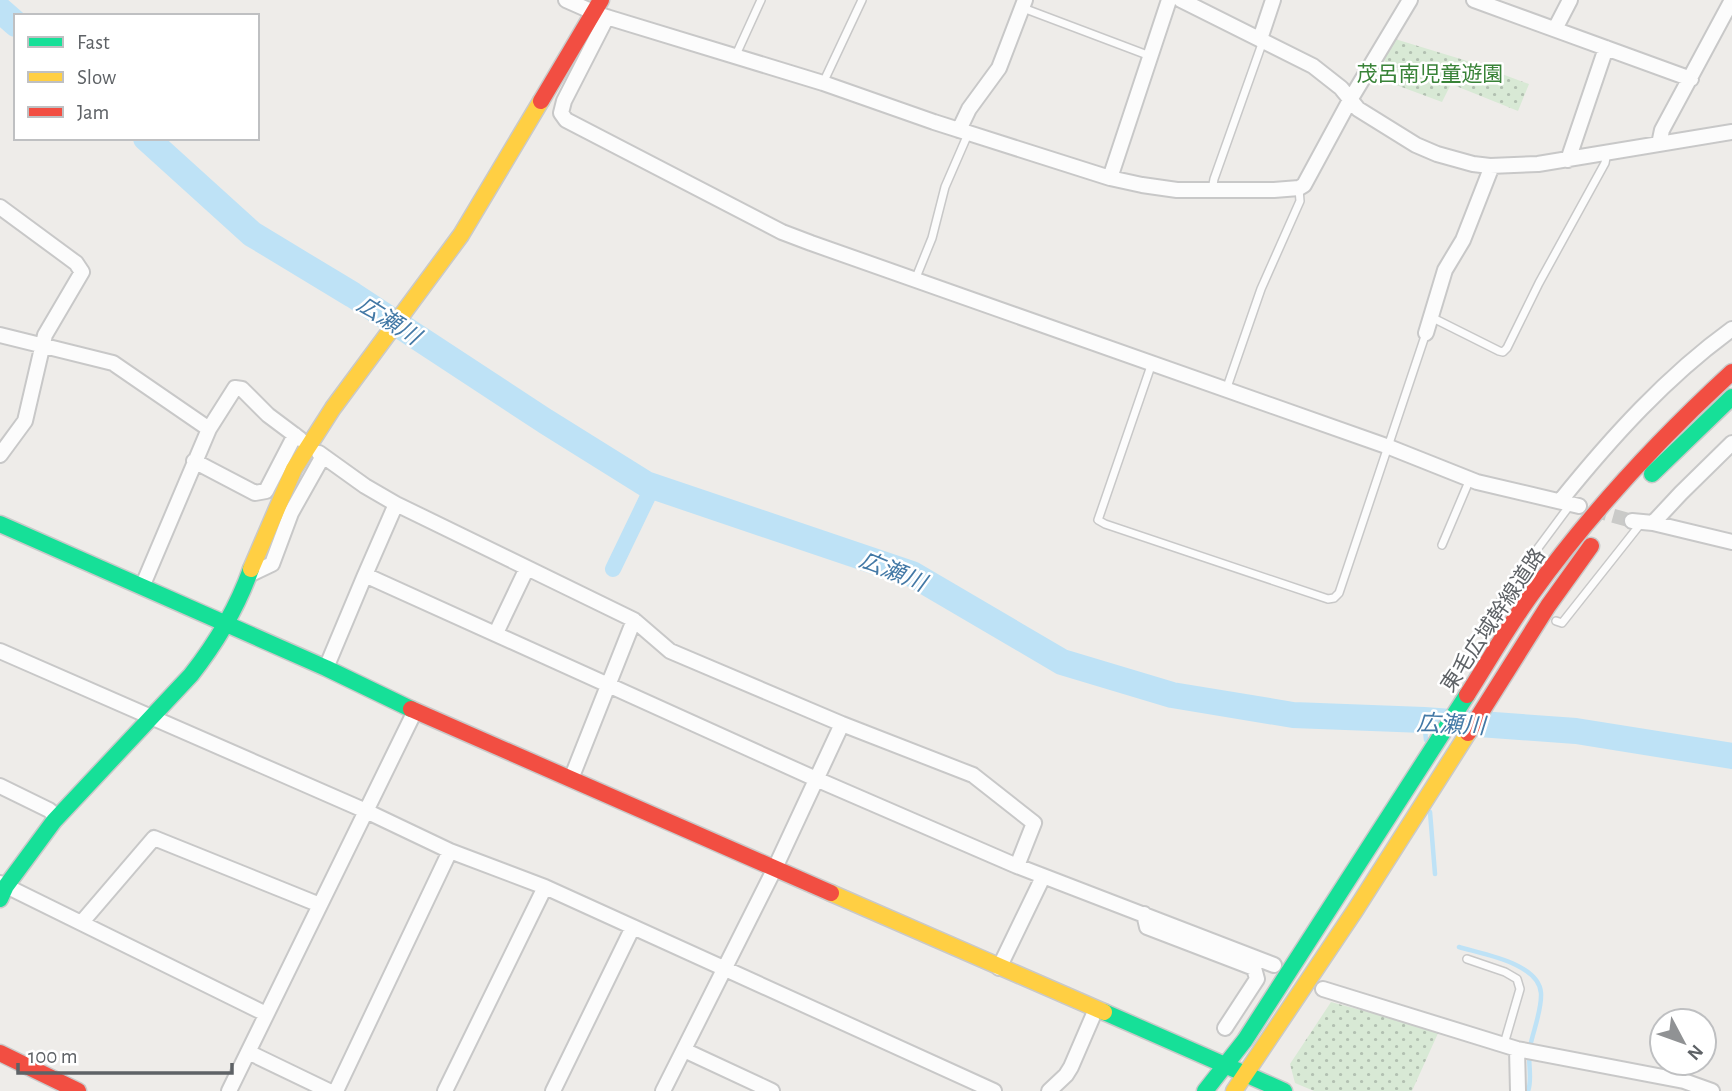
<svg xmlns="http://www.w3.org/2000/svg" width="1732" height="1091" font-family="'Alegreya Sans','Noto Sans JP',sans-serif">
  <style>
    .grass { fill: url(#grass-dots) }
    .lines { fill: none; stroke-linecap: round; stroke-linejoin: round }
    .stream { stroke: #bee2f6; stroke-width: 4.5 }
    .canal { stroke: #bee2f6; stroke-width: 16 }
    .river { stroke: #bee2f6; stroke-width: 26 }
    .street-tunnel { stroke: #cacac8; stroke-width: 14; stroke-dasharray: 14 7; stroke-linecap: butt }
    .lane-casing { stroke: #c8c8c8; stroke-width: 10 }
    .street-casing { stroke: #c8c8c8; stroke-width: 18 }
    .fast-casing { stroke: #c9c9c9; stroke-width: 19 }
    .slow-casing { stroke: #c9c9c9; stroke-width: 19 }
    .jam-casing { stroke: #c9c9c9; stroke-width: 19 }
    .lane { stroke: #fcfcfc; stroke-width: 7 }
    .street { stroke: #fcfcfc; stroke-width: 14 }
    .fast { stroke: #16e098; stroke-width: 16 }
    .slow { stroke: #ffcf43; stroke-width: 16 }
    .jam { stroke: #f24e42; stroke-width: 16 }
    .labels { text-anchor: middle; stroke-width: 5; stroke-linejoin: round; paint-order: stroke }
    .park-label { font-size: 21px; fill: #398338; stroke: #fff }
    .street-label { font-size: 21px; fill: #5e6266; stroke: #fff }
    .water-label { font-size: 23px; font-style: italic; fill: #4379a6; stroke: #fff }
  </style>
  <defs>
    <pattern id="grass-dots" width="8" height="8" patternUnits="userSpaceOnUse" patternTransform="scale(1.75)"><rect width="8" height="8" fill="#d8e9d5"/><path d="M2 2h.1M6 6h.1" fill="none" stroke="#b2c0b1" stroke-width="1.8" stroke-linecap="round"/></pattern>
  </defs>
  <rect width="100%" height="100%" fill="#eeece9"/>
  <path class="grass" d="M1395,39L1464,60L1529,84L1518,111L1451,84L1442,102L1372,76L1376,70L1382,73L1388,64L1383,59Z
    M1331,1002L1439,1031L1412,1091H1314L1295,1083L1290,1064Z"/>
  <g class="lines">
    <path class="stream" d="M1424,720L1426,740
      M1430,812L1435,874
      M1459,947C1482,954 1539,963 1541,993C1542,1010 1533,1031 1530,1047C1527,1062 1533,1078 1528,1091"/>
    <path class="canal" d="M613,569L653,486"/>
    <path class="river" d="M0,10L16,24
      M146,138L252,234L353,295L545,421L646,484L912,574L1062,662L1172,695L1293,715L1424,720L1576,731L1732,756"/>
    <path class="street-tunnel" d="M1593,510L1632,521"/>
    <g class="lane-casing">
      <path id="lane" d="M1023,8L1150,56
        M735,57L761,0
        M823,83L862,0
        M1212,190L1214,179L1263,41
        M915,280L932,238L945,187L968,134
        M1431,317L1499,351L1503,352L1507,348L1539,283L1605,163L1607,152
        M1152,363L1098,520L1105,524L1328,599L1334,598L1339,593L1426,333
        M1226,390L1261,289L1300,201L1299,189
        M1442,545L1470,479
        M1501,613L1496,610L1506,591L1570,505
        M1556,621L1562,623L1642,522
        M1467,959L1505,972L1517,979L1520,989L1504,1044"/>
    </g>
    <g class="street-casing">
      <path id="street" d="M566,0L600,15L823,83L934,122L1110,178L1142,185L1177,190H1274L1299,188L1304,185L1350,100L1410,0
        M1181,0L1313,66L1341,88L1358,109L1416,145L1437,154L1473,164L1490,166L1538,164L1732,132
        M1474,0L1691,79
        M607,17L564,101L561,113L566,120L782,232L811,243L1389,447L1477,482L1579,506
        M1555,29L1570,0
        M1260,39L1273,0
        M959,130L969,109L999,68L1025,0
        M1659,144L1662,130L1732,0
        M1568,160L1606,48
        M1110,178L1169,0
        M0,207L76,263L82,272L45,335L25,421L0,455
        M1426,333L1445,270L1463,240L1490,171V166
        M0,335L113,363L209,429
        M319,453L365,486L396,504L634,620L670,651L842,724L973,775L1034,823L1017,866
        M194,461L255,493L266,491L295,435
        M1561,500C1611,438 1667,376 1732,329
        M1632,521L1653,523L1732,542
        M1653,523L1681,493L1732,443
        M249,575L272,564L291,513L323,456
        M365,575L396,504
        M142,587L209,429L235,388L242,389L268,415L300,439
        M496,633L527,568
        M0,651L366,811L450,851L545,887L994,1091
        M326,668L365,575L816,779L1017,866L1274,965
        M571,779L634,620
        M0,786L49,810L57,817
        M0,883L266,1014
        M1144,914L1147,927L1254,968L1257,979L1225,1028
        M82,922L154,838L320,905
        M999,968L1043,877
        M1323,989L1517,1049L1684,1081L1712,1091
        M1517,1049L1518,1091
        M684,1050L772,1091
        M248,1052L329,1091
        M229,1091L415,711
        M336,1091L450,851
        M445,1091L545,887
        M553,1091L633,927
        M663,1091L775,868L842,724
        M1049,1091L1066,1075L1071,1067L1096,1009"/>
    </g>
    <g class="fast-casing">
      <path id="fast" d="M1652,474L1732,397
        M0,524L326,668L411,709
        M0,899L6,886L54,821L191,675C217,642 237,608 251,569
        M1104,1012L1284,1091
        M1205,1091L1245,1040L1467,695"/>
    </g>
    <g class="slow-casing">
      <path id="slow" d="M251,569L294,469L333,408L461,235L541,101
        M831,893L1104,1012
        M1234,1091L1356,909L1468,733"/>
    </g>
    <g class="jam-casing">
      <path id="jam" d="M541,101L601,0
        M1467,695C1488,662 1508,627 1531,595C1590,513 1658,440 1732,372
        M411,709L831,893
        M1468,733L1548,606L1591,546
        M0,1053L78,1091"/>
    </g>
    <use href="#lane" class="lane"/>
    <use href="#street" class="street"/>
    <use href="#fast" class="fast"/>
    <use href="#slow" class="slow"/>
    <use href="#jam" class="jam"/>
  </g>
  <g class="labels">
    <g class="park-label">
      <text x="1430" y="81">茂呂南児童遊園</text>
    </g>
    <g class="street-label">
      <text transform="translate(1493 620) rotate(-56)" y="7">東毛広域幹線道路</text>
    </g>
    <g class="water-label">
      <text transform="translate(389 320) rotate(32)" y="8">広瀬川</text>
      <text transform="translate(893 571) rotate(22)" y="8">広瀬川</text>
      <text transform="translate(1451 724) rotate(3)" y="8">広瀬川</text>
    </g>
  </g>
  <rect x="14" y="14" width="245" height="126" fill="#ffffff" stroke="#bfc0c2" stroke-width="2"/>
  <rect x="28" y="37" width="35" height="10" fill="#16e098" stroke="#bfc0c2" stroke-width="2"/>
  <text x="77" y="49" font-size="21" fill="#5e6266">Fast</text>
  <rect x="28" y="72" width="35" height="10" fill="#ffcf43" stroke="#bfc0c2" stroke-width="2"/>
  <text x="77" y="84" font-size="21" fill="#5e6266">Slow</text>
  <rect x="28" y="107" width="35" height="10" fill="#f24e42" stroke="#bfc0c2" stroke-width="2"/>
  <text x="77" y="119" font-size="21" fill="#5e6266">Jam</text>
  <g transform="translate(1683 1042) rotate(131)"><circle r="33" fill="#ffffff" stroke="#bfc0c2" stroke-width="2"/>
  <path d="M0-5L12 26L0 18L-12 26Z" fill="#909294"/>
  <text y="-10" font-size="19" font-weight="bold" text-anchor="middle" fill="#5e6266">N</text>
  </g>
  <path d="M18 1063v10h214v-10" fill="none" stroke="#5e6266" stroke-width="3.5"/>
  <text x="28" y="1063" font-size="21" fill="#5e6266" stroke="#ffffff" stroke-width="5" paint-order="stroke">100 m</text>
</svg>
